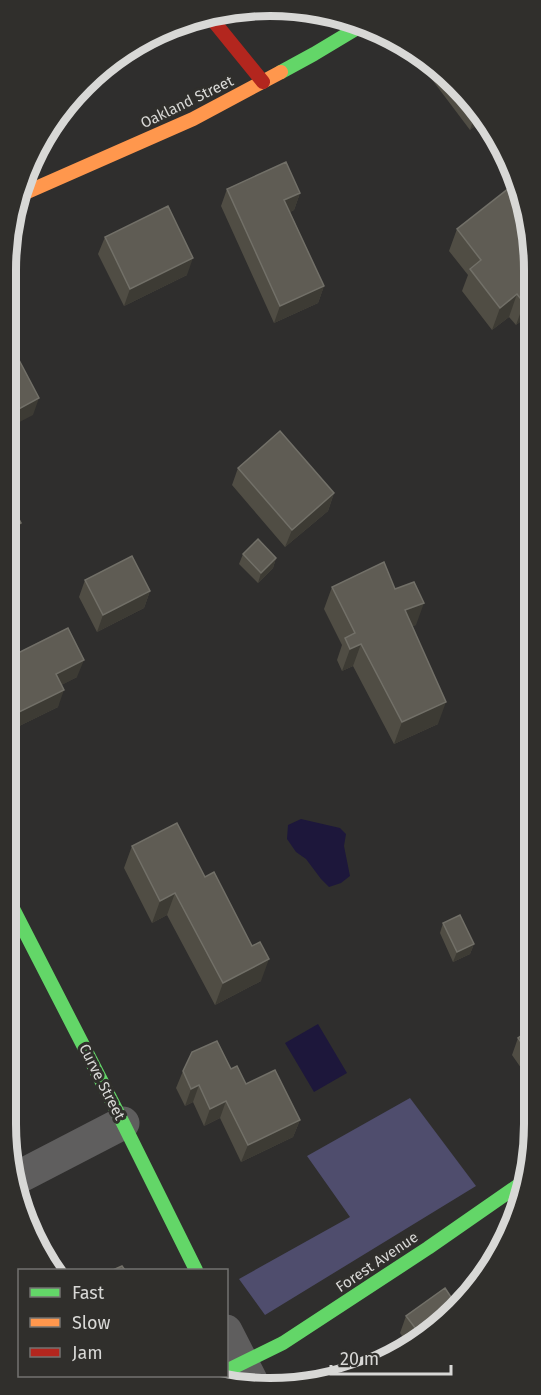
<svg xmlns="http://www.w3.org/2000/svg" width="541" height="1395" font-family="'Fira Sans',sans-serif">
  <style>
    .green { fill: #4f4d6d }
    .water { fill: #1d173b }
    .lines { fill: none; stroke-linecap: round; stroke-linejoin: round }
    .street { stroke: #5f5e5e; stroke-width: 33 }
    .fast { stroke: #63d668; stroke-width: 14 }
    .slow { stroke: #ff974d; stroke-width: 14 }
    .jam { stroke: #b3261e; stroke-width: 14 }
    .wall { fill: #504d44 }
    .shaded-wall { fill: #3d3b34 }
    .building { fill: #5f5c54; stroke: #727068; stroke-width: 1.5 }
    .labels { text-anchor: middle; stroke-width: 6; stroke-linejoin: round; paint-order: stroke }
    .street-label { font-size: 15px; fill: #d8d8d6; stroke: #302f2c }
    .rim { fill: none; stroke: #d8d8d6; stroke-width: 8 }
  </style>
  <rect width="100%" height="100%" fill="#2f2e2d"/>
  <path class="green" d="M410,1098L476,1186L265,1315L239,1279L350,1217L307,1156Z"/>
  <path class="water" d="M301,819L340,828L346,834L344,846L350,876L341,883L329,887L321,879L306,859L296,852L287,839L288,825Z
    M318,1024L347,1073L314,1092L285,1043Z"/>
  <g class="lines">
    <path class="street" d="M15,1179L123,1123
      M226,1331L254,1386"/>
    <path class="fast" d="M281,72L314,54L364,24
      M6,895L123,1123L196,1270
      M226,1371L283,1343L428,1248L526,1180"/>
    <path class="slow" d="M18,196L193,119L281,72"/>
    <path class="jam" d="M211,18L263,82"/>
  </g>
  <path class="wall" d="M431,62L470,96L484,119L470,130L427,73Z
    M227,189L300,193L294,210L290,212L324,286L318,303L274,323L221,206Z
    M457,229L533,236V312L516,325L509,317L492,330L462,291L468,275L449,251Z
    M105,237L187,275L124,306L98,254Z
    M238,468L334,493L328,511L285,547L232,485Z
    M243,554L276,558L273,568L258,583L239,564Z
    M85,580L150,591L144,608L97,632L79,597Z
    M332,587L395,589L416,625L412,626L438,724L394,744L353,666L342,671L337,660L342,645L324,609Z
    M6,659L77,677L61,685L58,707L7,732L6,730Z
    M132,846L261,981L215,1005L167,915L152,923L124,868Z
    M443,923L474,944L470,954L453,962L440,933Z
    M535,1026V1088L512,1055L518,1038Z
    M231,1069L246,1084L300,1120L293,1137L241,1162L220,1118L204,1126L193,1102L185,1106L176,1088L183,1071Z
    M457,1306L410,1347L400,1333L406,1316Z"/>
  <path class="shaded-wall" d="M477,109L484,119L470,130Z
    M300,193L294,210L278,217L284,200Z
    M193,258L187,275L124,306L130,289Z
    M324,286L318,303L274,323L280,306Z
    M517,294L509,317L492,330L500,308Z
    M533,296V312L516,325L524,303Z
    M39,398L33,415L6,429V416Z
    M334,493L328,511L285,547L292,530Z
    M21,523L14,540L6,544V531Z
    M10,544L6,553V545Z
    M276,558L273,568L258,583L261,573Z
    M150,591L144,608L97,632L103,615Z
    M424,603L416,625L397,632L405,610Z
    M361,644L353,666L342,671L350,649Z
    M84,660L77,677L50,691L56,674Z
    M64,690L58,707L7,732L13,715Z
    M446,702L438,724L394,744L402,722Z
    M175,893L167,915L152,923L160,901Z
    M474,944L470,954L453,962L457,952Z
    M269,959L261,981L215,1005L223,983Z
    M16,1027L10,1044L6,1046V1032Z
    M199,1085L193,1102L185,1106L191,1089Z
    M226,1101L220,1118L204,1126L210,1109Z
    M300,1120L293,1137L241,1162L248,1145Z"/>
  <path class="building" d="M286,162L300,193L284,200L324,286L280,306L227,189Z
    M518,181L533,236V296L524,303L517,294L500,308L470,269L481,260L457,229Z
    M168,206L193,258L130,289L105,237Z
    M18,358L39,398L6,416V365Z
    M280,431L334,493L292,530L238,468Z
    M13,508L21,523L6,531V511Z
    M6,536L10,544L6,545Z
    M258,539L276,558L261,573L243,554Z
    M132,556L150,591L103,615L85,580Z
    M384,562L395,589L414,582L424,603L405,610L446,702L402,722L361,644L350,649L345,638L355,633L332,587Z
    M68,628L84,660L56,674L64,690L13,715L6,701V659Z
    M177,823L205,877L214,872L252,946L260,942L269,959L223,983L175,893L160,901L132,846Z
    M460,915L474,944L457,952L443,923Z
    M6,1007L16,1027L6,1032Z
    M535,1026V1062L518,1038Z
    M217,1041L231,1069L237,1066L246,1084L275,1070L300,1120L248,1145L226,1101L210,1109L199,1085L191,1089L183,1071L192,1052Z
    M122,1266L125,1270H113Z
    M445,1288L457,1306L422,1337L406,1316Z"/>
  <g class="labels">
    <g class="street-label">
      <text transform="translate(187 102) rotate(-26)" y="5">Oakland Street</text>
      <text transform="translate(102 1082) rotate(63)" y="5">Curve Street</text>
      <text transform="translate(377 1262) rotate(-34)" y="5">Forest Avenue</text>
    </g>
  </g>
  <path d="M0 0H541V1395H0ZM270 16H270A254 254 0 0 1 524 270V1124A254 254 0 0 1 270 1378H270A254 254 0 0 1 16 1124V270A254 254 0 0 1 270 16Z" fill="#302f2c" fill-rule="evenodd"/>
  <path class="rim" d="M270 16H270A254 254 0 0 1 524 270V1124A254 254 0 0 1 270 1378H270A254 254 0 0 1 16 1124V270A254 254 0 0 1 270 16Z"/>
  <rect x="18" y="1269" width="210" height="108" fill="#302f2c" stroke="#737370" stroke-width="1.5"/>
  <rect x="30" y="1288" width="30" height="9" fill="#63d668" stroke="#737370" stroke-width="1.5"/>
  <text x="72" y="1299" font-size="18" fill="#d8d8d6">Fast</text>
  <rect x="30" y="1318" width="30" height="9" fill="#ff974d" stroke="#737370" stroke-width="1.5"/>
  <text x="72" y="1329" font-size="18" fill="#d8d8d6">Slow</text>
  <rect x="30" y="1348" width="30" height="9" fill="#b3261e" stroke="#737370" stroke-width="1.5"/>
  <text x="72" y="1359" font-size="18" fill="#d8d8d6">Jam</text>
  <path d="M331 1365v9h120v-9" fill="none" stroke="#d8d8d6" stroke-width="3"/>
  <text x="340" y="1365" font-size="18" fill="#d8d8d6" stroke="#302f2c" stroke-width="4.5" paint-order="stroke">20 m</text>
</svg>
